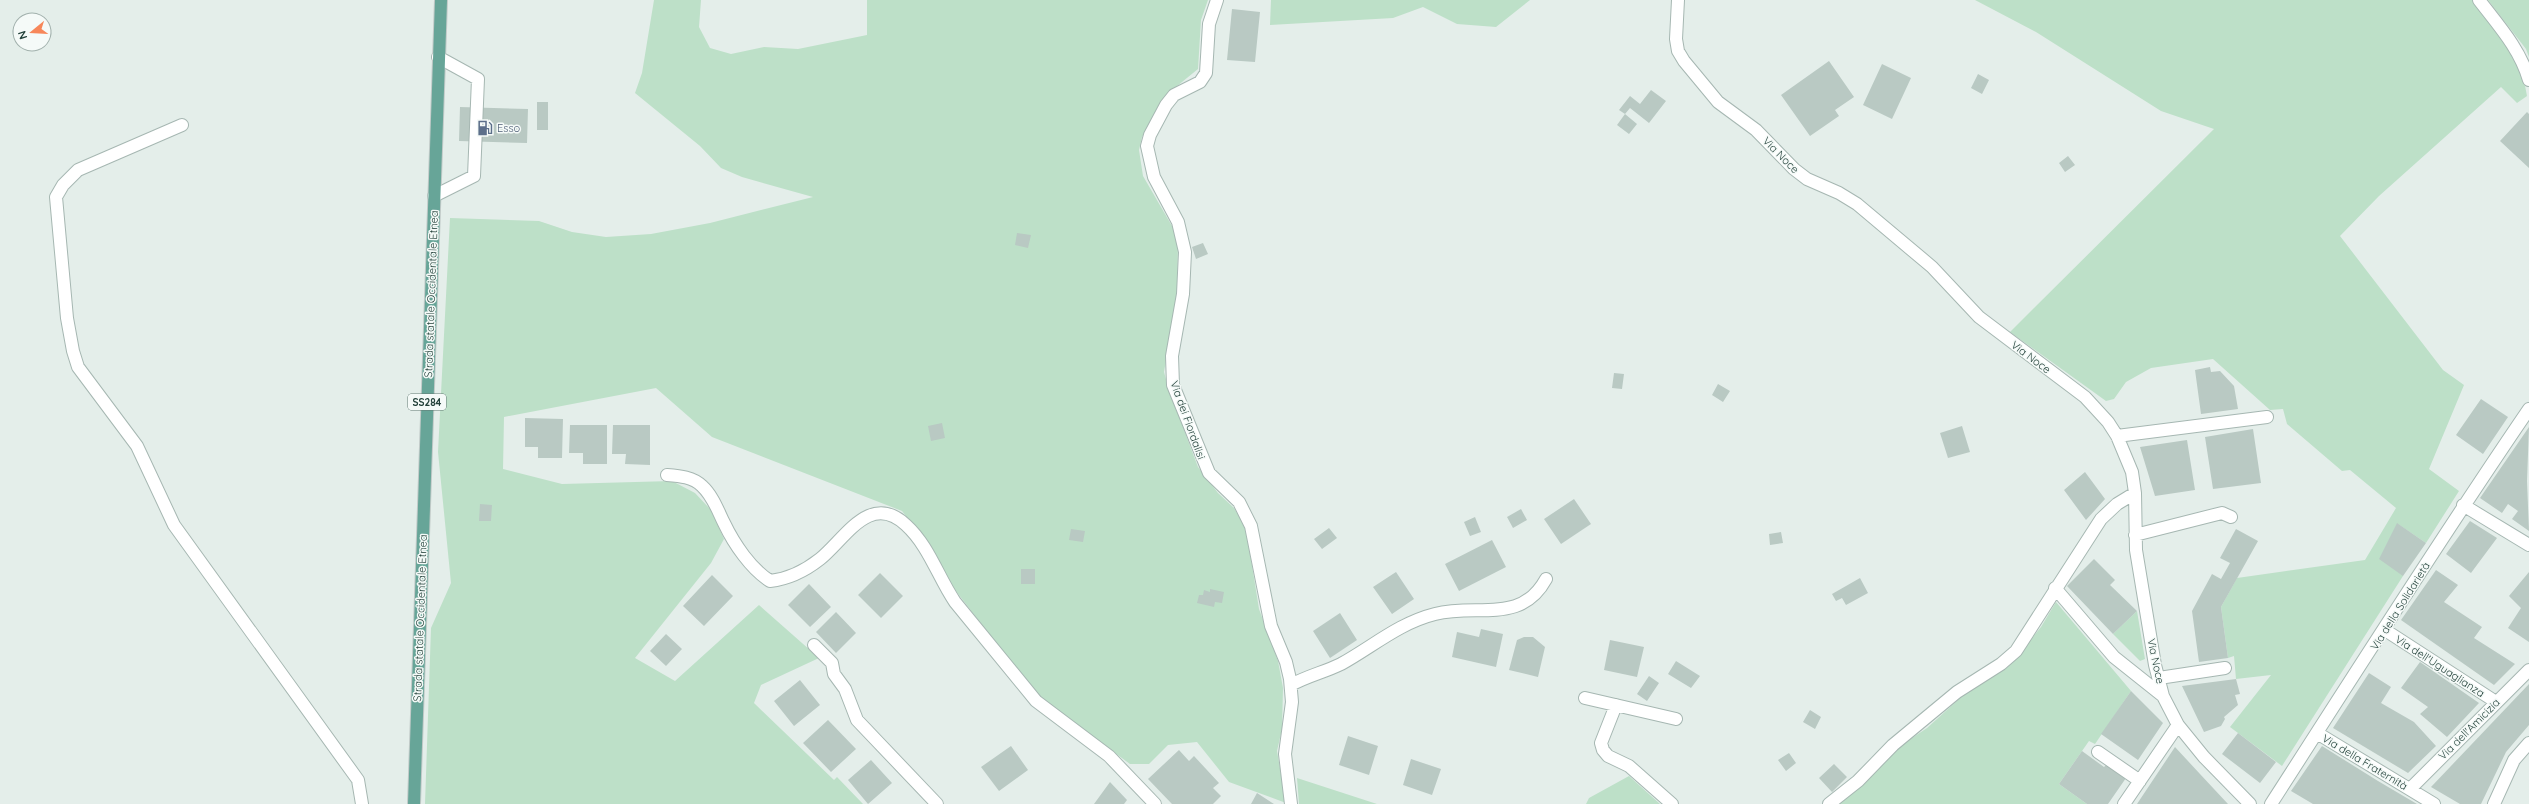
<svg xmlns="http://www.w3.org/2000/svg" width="2529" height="804" font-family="Quicksand,sans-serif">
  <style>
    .green { fill: #bde0c8 }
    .building { fill: #b9c9c3 }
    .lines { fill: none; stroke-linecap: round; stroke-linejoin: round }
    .minor-casing { stroke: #a6b7b2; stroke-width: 14 }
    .major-casing { stroke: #c1cac8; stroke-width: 14 }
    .minor { stroke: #fff; stroke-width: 12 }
    .major { stroke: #67a598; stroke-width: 12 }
    .labels { text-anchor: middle; stroke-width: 3; stroke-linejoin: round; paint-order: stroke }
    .shield { fill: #f5faf8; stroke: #627873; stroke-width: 1 }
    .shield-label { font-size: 10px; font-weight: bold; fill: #23413a }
    .service-label { font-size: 11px; fill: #4e5e75; stroke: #f5faf8; text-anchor: start }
    .street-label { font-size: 11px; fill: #23413a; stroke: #f5faf8 }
  </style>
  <rect width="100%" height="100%" fill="#e4eeea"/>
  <path class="green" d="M654,0H701L699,27L710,48L731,54L764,47L798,49L867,35V0H1208L1201,20L1198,69L1166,95L1142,137L1139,150L1143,176L1172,226L1178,243L1177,295L1164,372L1169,390L1198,467L1218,493L1234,508L1246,528L1259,609L1278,661L1283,688L1282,729L1277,751L1286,803L1229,782L1197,742L1168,745L1149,764H1130L1037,696L952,586L936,555L902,511L712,437L656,388L504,417L503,469L562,484L672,481L695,493L711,510L724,539L711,563L635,658L675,681L759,605L819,658L761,685L754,703L834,780L837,777L863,804H425L431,628L451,583L438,452L450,218L539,221L572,232L606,237L651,234L710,223L813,197L742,177L721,168L700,146L635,93L642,73Z
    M1271,0H1530L1496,27L1457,24L1423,7L1393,18L1270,25Z
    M1975,0H2473L2503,39L2522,70L2527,96L2517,103L2501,87L2379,196L2340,236L2443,370L2464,385L2429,469L2459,491L2426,543L2398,524L2403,576L2282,766L2230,727L2271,675L2236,679L2234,656L2228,658L2221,607L2237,578L2365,560L2396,508L2350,470L2342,471L2287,424L2283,409L2270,410L2213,359L2151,368L2126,382L2114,399L2106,401L2010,332L2214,129L2161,111L2036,32Z
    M2488,0H2529V57L2526,49Z
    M2056,602L2131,691L2095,744L2089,741L2059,784L2087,804H1839L1865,782L1894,750L1927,728L1968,691L2008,667L2041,627Z
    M2137,611L2145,659L2140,661L2113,634Z
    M1629,776L1660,804H1586L1589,798Z
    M1297,778L1377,804H1299Z"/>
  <path class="building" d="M1232,9L1260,12L1255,62L1227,60Z
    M1829,61L1854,97L1835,110L1839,116L1810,136L1781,95Z
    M1882,64L1911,78L1892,119L1863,105Z
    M1978,74L1989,80L1982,94L1971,88Z
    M1651,90L1666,101L1649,123L1630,108L1625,114L1637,124L1629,134L1617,125L1625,114L1619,110L1630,96L1640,104Z
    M537,102H548V130H537Z
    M460,107L528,109L527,143L459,141Z
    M2527,112L2529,114V168L2500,141Z
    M2068,156L2075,165L2065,172L2059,163Z
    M1017,233L1031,235L1028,248L1015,245Z
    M1203,243L1208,254L1196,259L1192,247Z
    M2210,367L2211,372L2220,371L2234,386L2238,409L2201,414L2195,370Z
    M1614,373L1624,374L1622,389L1612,388Z
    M1718,384L1730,391L1723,402L1712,395Z
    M2481,399L2508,417L2483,454L2456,435Z
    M525,418L563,419L562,458H538V447H525Z
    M942,423L945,438L931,441L928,426Z
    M570,425H607V464H583V453H569Z
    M613,425H650V465L625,464L626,454H612Z
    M1962,426L1970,452L1948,458L1940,433Z
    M2529,427L2527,481L2529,531L2512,519L2518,511L2508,504L2502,513L2480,498Z
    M2253,429L2261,483L2213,489L2205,437Z
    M2187,440L2195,490L2155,496L2140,447Z
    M2085,472L2105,499L2086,520L2064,490Z
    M1574,499L1591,524L1561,544L1544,519Z
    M480,504L492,505L491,521H479Z
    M1521,509L1527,520L1513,528L1507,517Z
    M1475,517L1481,532L1470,536L1464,522Z
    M2470,521L2497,538L2471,573L2446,554Z
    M2397,523L2426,543L2403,576L2379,559Z
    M1329,528L1337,538L1322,549L1314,539Z
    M1071,529L1085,531L1083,542L1069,540Z
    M2236,529L2258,541L2221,607L2228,658L2199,662L2192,611L2212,574L2221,579L2230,563L2220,558Z
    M1781,532L1783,543L1770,545L1769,534Z
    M1492,540L1506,567L1459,591L1445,564Z
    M2094,559L2115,580L2110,585L2137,611L2113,634L2067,586Z
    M1021,569H1035V584H1021Z
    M2436,570L2458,585L2444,602L2482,627L2474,638L2515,664L2494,685L2401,620Z
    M1396,572L1414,599L1392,614L1373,587Z
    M2529,572V642L2508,628L2521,608L2509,596Z
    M880,573L903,596L881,618L858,595Z
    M712,575L733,596L704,626L683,606Z
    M1860,578L1868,593L1846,605L1842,598L1836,601L1832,594Z
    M809,584L831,607L810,627L788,605Z
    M1210,589L1224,592L1222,603L1215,602L1214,607L1197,603L1199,595H1203L1204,590L1210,592Z
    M836,612L856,633L836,653L816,632Z
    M1340,613L1357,640L1330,658L1313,631Z
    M1481,629L1503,634L1496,667L1452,657L1457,632L1479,637Z
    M666,634L682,649L666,666L650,651Z
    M1524,637H1533L1545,647L1538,677L1509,670L1517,640Z
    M1610,640L1644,647L1637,677L1604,670Z
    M1676,661L1700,676L1691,688L1668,674Z
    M2420,662L2479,703L2447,737L2420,714L2428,707L2401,688Z
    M2369,673L2391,687L2381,703L2414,722L2436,746L2408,773L2333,728Z
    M1649,676L1659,683L1647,701L1637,694Z
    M2236,679L2240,694L2235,695L2238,705L2224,717L2225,719L2221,726L2204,732L2182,686Z
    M800,680L820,705L794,726L774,701Z
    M2529,684V725L2506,752L2481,804H2460L2431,787Z
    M2131,691L2163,723L2138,760L2101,734Z
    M1810,710L1821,717L1815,729L1803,722Z
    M828,720L856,749L831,772L803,743Z
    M2238,733L2276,762L2260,783L2222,754Z
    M1348,736L1378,746L1369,775L1339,765Z
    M1011,746L1028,770L999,791L981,767Z
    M2322,746L2378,781L2417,804H2313L2291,791Z
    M2175,747L2200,774L2228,804H2137Z
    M1179,750L1189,761L1194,756L1219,783L1213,788L1221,796L1213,804H1172L1148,779Z
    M2082,751L2104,767L2107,764L2126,778L2108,804H2087L2059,784Z
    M1789,753L1796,763L1786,771L1778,760Z
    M1411,759L1441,769L1432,795L1403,785Z
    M871,760L892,783L868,804L848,780Z
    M1834,764L1847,777L1832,792L1819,778Z
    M1110,782L1127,800L1124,804H1094Z
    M1257,793L1274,804H1251Z"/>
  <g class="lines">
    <g class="minor-casing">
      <path id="minor" d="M1217,0L1209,24L1206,73L1200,82L1174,95L1166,105L1150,135L1147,146L1154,177L1178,222L1185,252L1183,294L1172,356L1173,385L1209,473L1239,502L1251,526L1271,626L1286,662L1290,679L1292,702L1285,754L1291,804
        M1678,0L1676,39L1678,51L1684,61L1718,102L1756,130L1794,169L1807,179L1839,193L1857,204L1932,267L1979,317L2085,397L2108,422L2117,436L2132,472L2135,493L2136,550L2155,665L2163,696L2178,725L2204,757L2250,804
        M2479,0C2499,26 2520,49 2529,80
        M182,125L78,170L63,185L56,197L67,318L73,351L78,367L137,446L174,525L358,780L362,804
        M434,196L474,176L478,79L438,57
        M2117,436L2267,417
        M667,475C680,476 693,477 702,486C713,496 718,511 724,523C734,544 751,569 770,581C788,579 806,570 820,559C845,539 870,491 906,525C929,546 938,577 955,602L1036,701L1109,756L1155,804
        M2463,505L2529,545
        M2135,535L2222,513L2231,517
        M2055,588L2114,657L2163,696
        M2385,630L2496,702
        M814,645L832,663L834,674L845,689L857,720L937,804
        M2159,678L2225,668
        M1291,685C1307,676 1325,672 1341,664C1372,647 1399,623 1435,614C1477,603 1521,625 1546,579
        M1585,698L1676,719
        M1616,705L1601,743L1603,750L1608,756L1629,766L1672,804
        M2317,733L2434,804
        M2098,752L2140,781
        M2410,789L2529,670
        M1829,804L1858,781L1893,745L1957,692L2001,664L2016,651L2101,519L2117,504L2135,493
        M2124,804L2178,725
        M2271,804C2356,672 2440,539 2529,409
        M2494,804L2514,760L2529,743"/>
    </g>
    <g class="major-casing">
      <path id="major" d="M414,804L441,0"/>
    </g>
    <use href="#minor" class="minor"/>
    <use href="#major" class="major"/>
  </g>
  <defs>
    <g id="fuel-bare" transform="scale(1.2)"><path d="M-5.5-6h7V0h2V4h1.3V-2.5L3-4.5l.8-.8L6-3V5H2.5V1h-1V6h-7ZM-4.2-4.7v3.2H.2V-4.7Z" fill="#5c6f8a" stroke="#f5faf8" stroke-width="2.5" paint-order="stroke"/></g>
  </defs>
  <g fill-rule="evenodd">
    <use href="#fuel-bare" x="485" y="128"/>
  </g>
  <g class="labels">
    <rect class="shield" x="408" y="394" width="38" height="16" rx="3"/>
    <g class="shield-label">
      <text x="427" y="406">SS284</text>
    </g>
    <g class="service-label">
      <text x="497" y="132">Esso</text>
    </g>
    <g class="street-label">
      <text transform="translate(1781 155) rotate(45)" y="4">Via Noce</text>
      <text transform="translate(431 294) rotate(-88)" y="4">Strada statale Occidentale Etnea</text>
      <text transform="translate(2031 357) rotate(37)" y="4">Via Noce</text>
      <text transform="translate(1188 420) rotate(70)" y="4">Via dei Fiordalisi</text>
      <text transform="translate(2400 606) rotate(-58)" y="4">Via della Solidarietà</text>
      <text transform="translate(420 618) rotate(-88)" y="4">Strada statale Occidentale Etnea</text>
      <text transform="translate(2156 661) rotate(78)" y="4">Via Noce</text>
      <text transform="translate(2440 666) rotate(33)" y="4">Via dell'Uguaglianza</text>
      <text transform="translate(2469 729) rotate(-45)" y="4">Via dell'Amicizia</text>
      <text transform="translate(2365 762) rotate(31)" y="4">Via della Fraternità</text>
    </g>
  </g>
  <g transform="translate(32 32) rotate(252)"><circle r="19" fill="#f5faf8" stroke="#a1b0ac"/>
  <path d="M0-3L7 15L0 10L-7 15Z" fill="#f7875a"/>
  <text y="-6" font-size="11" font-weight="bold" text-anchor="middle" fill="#23413a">N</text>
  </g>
</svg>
